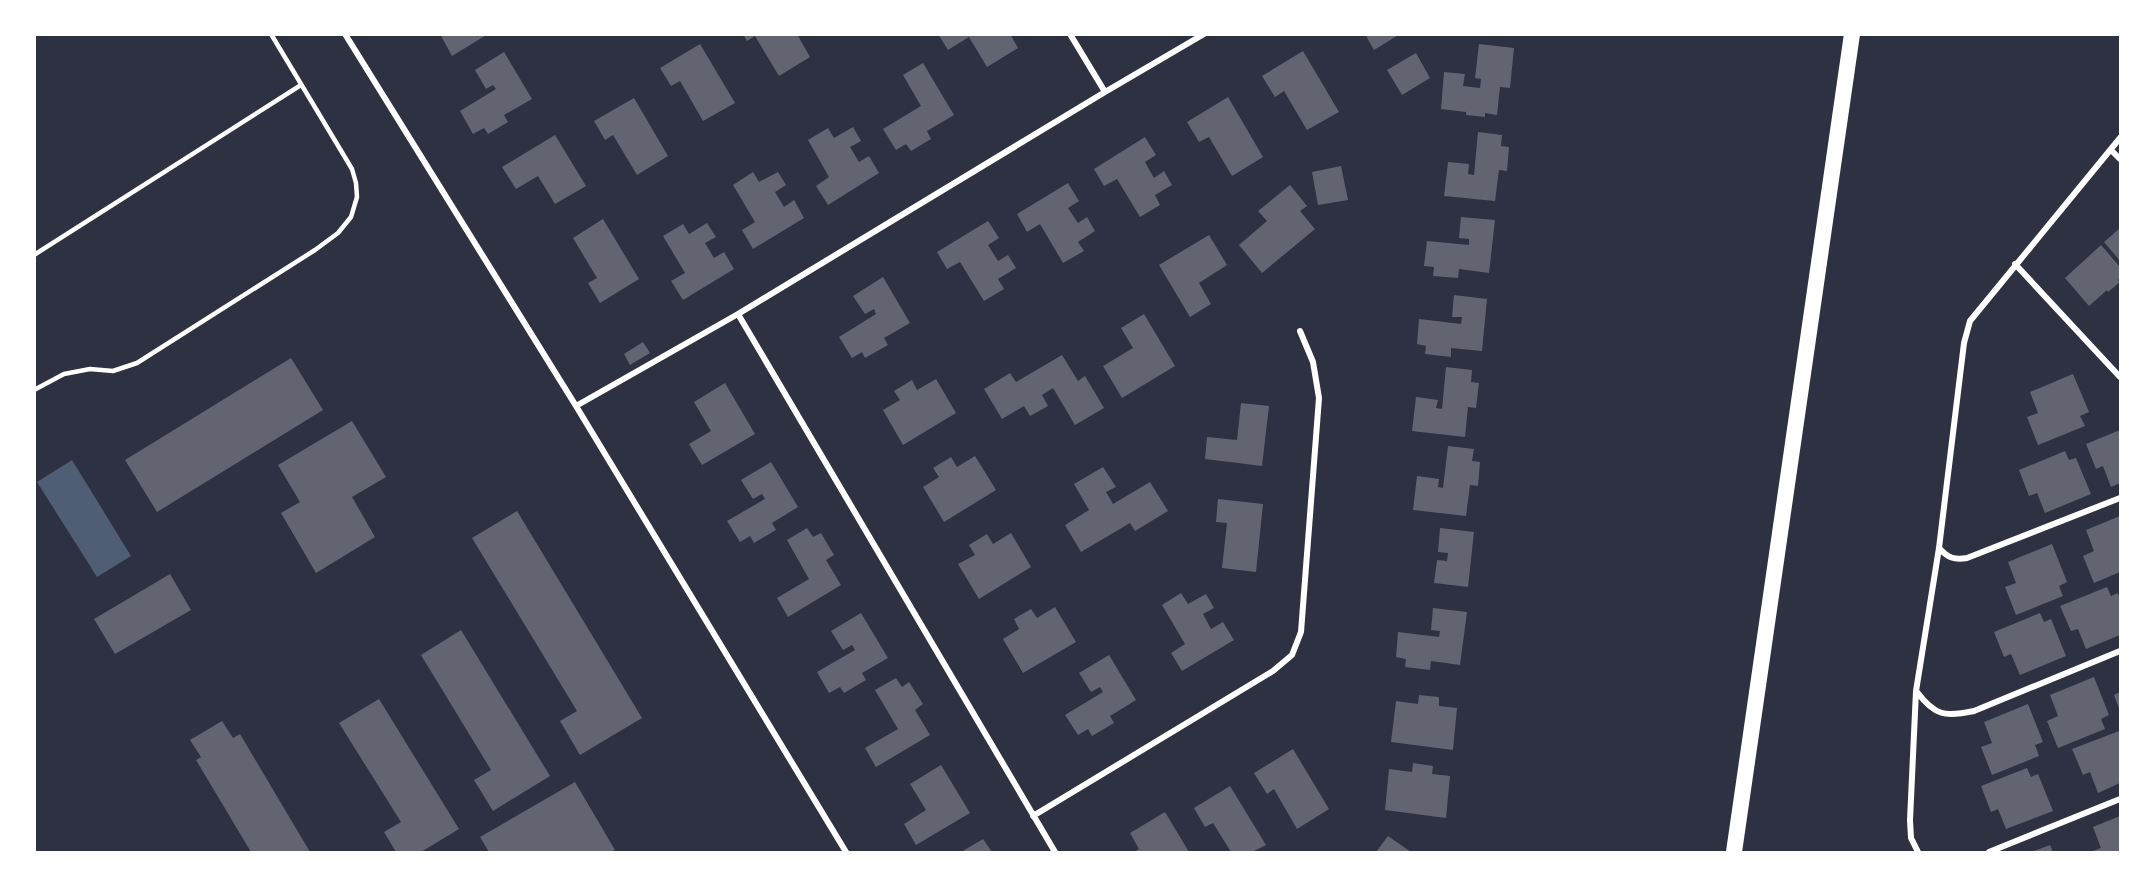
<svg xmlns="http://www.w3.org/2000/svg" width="2155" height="887" font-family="'DM Sans',sans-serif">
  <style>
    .water { fill: #4f5d75 }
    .building { fill: #626471 }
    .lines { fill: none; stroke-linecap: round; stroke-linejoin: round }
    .service { stroke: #fff; stroke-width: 4.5 }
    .minor { stroke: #fff; stroke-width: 6 }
    .trunk { stroke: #fff; stroke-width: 16 }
  </style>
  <rect width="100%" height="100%" fill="#2d3142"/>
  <path class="water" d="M72,460L131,556L97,577L37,482Z"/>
  <path class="building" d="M440,34H488L452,56Z
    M743,34H797L810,57L779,76L755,36L747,41Z
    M938,34H1010L1018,48L987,67L969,37L948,50Z
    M1365,34H1400L1374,50Z
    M700,44L735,103L703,121L680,81L671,86L660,68Z
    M1479,44L1514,48L1510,88L1500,87L1497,115L1485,113V117L1466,115V112L1441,109L1444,72L1465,74L1463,86L1480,88L1481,79L1475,78Z
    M1303,51L1339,112L1307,130L1284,91L1275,97L1262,76Z
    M504,52L532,99L504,115L508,122L488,134L484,128L473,134L460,111L496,89L493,85L486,89L475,70Z
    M1416,53L1430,78L1402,95L1387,70Z
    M923,63L954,115L927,131L931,139L911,151L906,144L896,150L883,129L921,106L903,75Z
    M1228,97L1263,157L1232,176L1209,137L1199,142L1187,122Z
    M634,98L668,156L637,175L613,135L605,140L594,121Z
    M853,127L861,141L850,147L859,162L869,156L879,173L828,205L816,186L829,177L808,140L828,128L834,138Z
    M1478,132L1502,135L1501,146L1509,147L1507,171L1499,170L1495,201L1444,196L1448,162L1469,164L1468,174L1474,175Z
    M555,135L586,186L555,204L538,176L516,189L502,167Z
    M1145,137L1156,155L1145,162L1154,178L1164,171L1172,185L1155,195L1160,205L1140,217L1117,179L1104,186L1094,169Z
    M1341,166L1348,200L1318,205L1312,172Z
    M753,172L759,182L778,172L786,185L775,192L784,207L794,200L804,218L753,249L742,230L755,222L733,185Z
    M1068,183L1079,201L1068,208L1078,223L1087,217L1095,231L1078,242L1084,251L1063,263L1040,224L1027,232L1017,214Z
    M1290,185L1307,206L1300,211L1315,229L1262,273L1239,245L1267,221L1258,211Z
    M1461,217L1495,220L1489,273L1459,269L1458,278L1433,276L1434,267L1424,266L1427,241L1469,245V239L1459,238Z
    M603,219L639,279L600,303L588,283L597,278L573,238Z
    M988,221L999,238L988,245L998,261L1008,255L1016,268L998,279L1004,289L984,301L960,262L947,269L937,252Z
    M707,223L716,237L705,243L714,258L724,252L734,269L683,300L671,281L685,273L663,236L683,224L689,234Z
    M2120,228V261L2104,242Z
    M1209,235L1227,265L1199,283L1211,304L1190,317L1159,265Z
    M2101,245L2120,267V278L2118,280L2120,282L2108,292L2107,290L2089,306L2065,278Z
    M883,277L910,323L884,338L888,345L865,358L862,352L852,358L839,337L876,314L874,309L865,314L853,296Z
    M1454,295L1487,299L1482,351L1451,348V357L1425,354L1426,346L1417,344L1419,319L1461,324L1462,317H1452Z
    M1144,314L1175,366L1122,398L1103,366L1133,348L1121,328Z
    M643,342L650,353L630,365L624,354Z
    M1062,355L1078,381L1085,376L1104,408L1075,425L1053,388L1042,395L1048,406L1030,416L1024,406L1002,419L984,389L1010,373L1016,382Z
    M291,358L323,410L157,512L125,460Z
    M1446,367L1472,370L1471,382L1479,383L1476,408L1468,407L1465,437L1412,431L1416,397L1438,400L1436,408L1442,409Z
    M2073,374L2089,412L2080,416L2085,426L2038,445L2027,417L2038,413L2030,392Z
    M936,379L956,413L903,445L883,410L900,400L894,391L912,380L917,390Z
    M725,383L755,434L702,465L689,444L711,431L694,402Z
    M1241,403L1269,406L1262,466L1205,459L1207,437L1237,440Z
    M352,421L386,477L352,497L375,537L316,573L281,513L300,502L278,465Z
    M2120,430V483L2111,487L2103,466L2096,469L2086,444Z
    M1448,446L1474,449L1472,461L1480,462L1478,486L1470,485L1466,516L1413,510L1417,476L1439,479L1438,487L1443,488Z
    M2065,451L2069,460L2076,458L2091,494L2045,513L2037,493L2029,496L2019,470Z
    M975,456L996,490L944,522L923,487L939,477L933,468L951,457L957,467Z
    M771,462L798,507L772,523L776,530L754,543L750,536L740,542L727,521L765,499L762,494L753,499L741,480Z
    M1103,467L1116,487L1106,492L1113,504L1150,482L1168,511L1135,531L1130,523L1081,552L1065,525L1089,510L1074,484Z
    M1218,499L1263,504L1256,572L1222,568L1227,523L1216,522Z
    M517,511L642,718L580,755L560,721L577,711L472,538Z
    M2120,516V572L2094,583L2083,556L2094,551L2086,530Z
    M807,528L813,537L821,533L834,555L826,560L841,585L788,617L777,598L809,579L787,540Z
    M1440,528L1474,532L1468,587L1434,583L1437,560L1447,561L1448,553L1438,552Z
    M1011,533L1031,567L979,599L958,564L975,555L969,545L987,534L993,544Z
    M2052,544L2067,582L2059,586L2063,596L2016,615L2005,587L2016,583L2008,562Z
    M170,574L191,610L115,654L94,619Z
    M2107,587L2111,596L2118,593L2120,600V635L2086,649L2078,629L2071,631L2060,606Z
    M1181,593L1188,604L1206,594L1214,608L1203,614L1211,629L1223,622L1234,640L1182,671L1171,653L1185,644L1162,605Z
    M1055,607L1076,642L1023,673L1003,639L1019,629L1014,619L1031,609L1037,618Z
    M1433,608L1467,612L1460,665L1431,661L1430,670L1405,667L1406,659L1396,657L1398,632L1439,637L1440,631L1431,630Z
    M861,613L888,658L862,673L866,680L844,693L840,687L829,693L817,672L855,650L852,645L843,650L831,631Z
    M2040,613L2044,622L2051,619L2066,656L2020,675L2011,654L2004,657L1994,632Z
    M461,630L550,776L493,811L474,780L491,770L421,655Z
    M1109,655L1136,700L1110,716L1114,723L1092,736L1088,729L1078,735L1065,715L1103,692L1100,687L1091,692L1079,673Z
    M2094,677L2109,715L2101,719L2105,729L2058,748L2047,721L2058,716L2050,695Z
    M896,678L902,687L909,682L923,704L915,710L930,735L876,767L865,748L898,729L875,690Z
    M2120,692V711L2114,695Z
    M1419,695L1439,697V706L1457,708L1453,750L1391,742L1396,701L1418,704Z
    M379,699L459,829L421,852H396L384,832L401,822L339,723Z
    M2028,704L2043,742L2035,745L2039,756L1992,775L1981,747L1992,743L1984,722Z
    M222,721L233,738L240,734L310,852H251L196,760L201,757L190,740Z
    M2119,731L2120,736V783L2098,793L2090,772L2083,775L2072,749Z
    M1293,749L1329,809L1297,829L1274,789L1267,794L1254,773Z
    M1413,763L1433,766L1432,774L1450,776L1446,818L1385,810L1389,769L1412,772Z
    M941,765L970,813L916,845L904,824L926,810L910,784Z
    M2027,768L2031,777L2038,774L2053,811L2006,829L1998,809L1991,812L1981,786Z
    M575,782L615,850L610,852H489L480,837Z
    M1230,786L1266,845L1252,852H1231L1213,823L1205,827L1194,808Z
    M1165,812L1189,852H1134L1139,849L1130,833Z
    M2120,816V852H2090L2101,848L2093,827Z
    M1388,836L1411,852H1376Z
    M983,839L992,852H961Z
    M2050,845L2053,852H2031Z"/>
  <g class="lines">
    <path class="service" d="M34,255L301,85
      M34,390L64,374L90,369L113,371L137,363L315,250L338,233L351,217L357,197L356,183L352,169L271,34"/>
    <path class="minor" d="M345,34L576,406L846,852
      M1070,34L1105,92
      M2111,150L2120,159
      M2015,264L2120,377
      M738,314L1055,852
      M576,406L738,314L1105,92L1204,34
      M1939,548C1948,558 1954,560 1967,558L2120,498
      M1917,692C1935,716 1945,717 1974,711L2120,651
      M1033,816L1273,671L1292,655L1301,632L1319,398L1313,362L1300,331
      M1918,852L1911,838L1910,820L1916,691L1939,548L1964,343L1970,321L2120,138
      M1989,852L2120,799"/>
    <path class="trunk" d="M1734,852L1852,34"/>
  </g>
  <rect width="2155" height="887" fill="none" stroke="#ffffff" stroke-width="72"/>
</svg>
